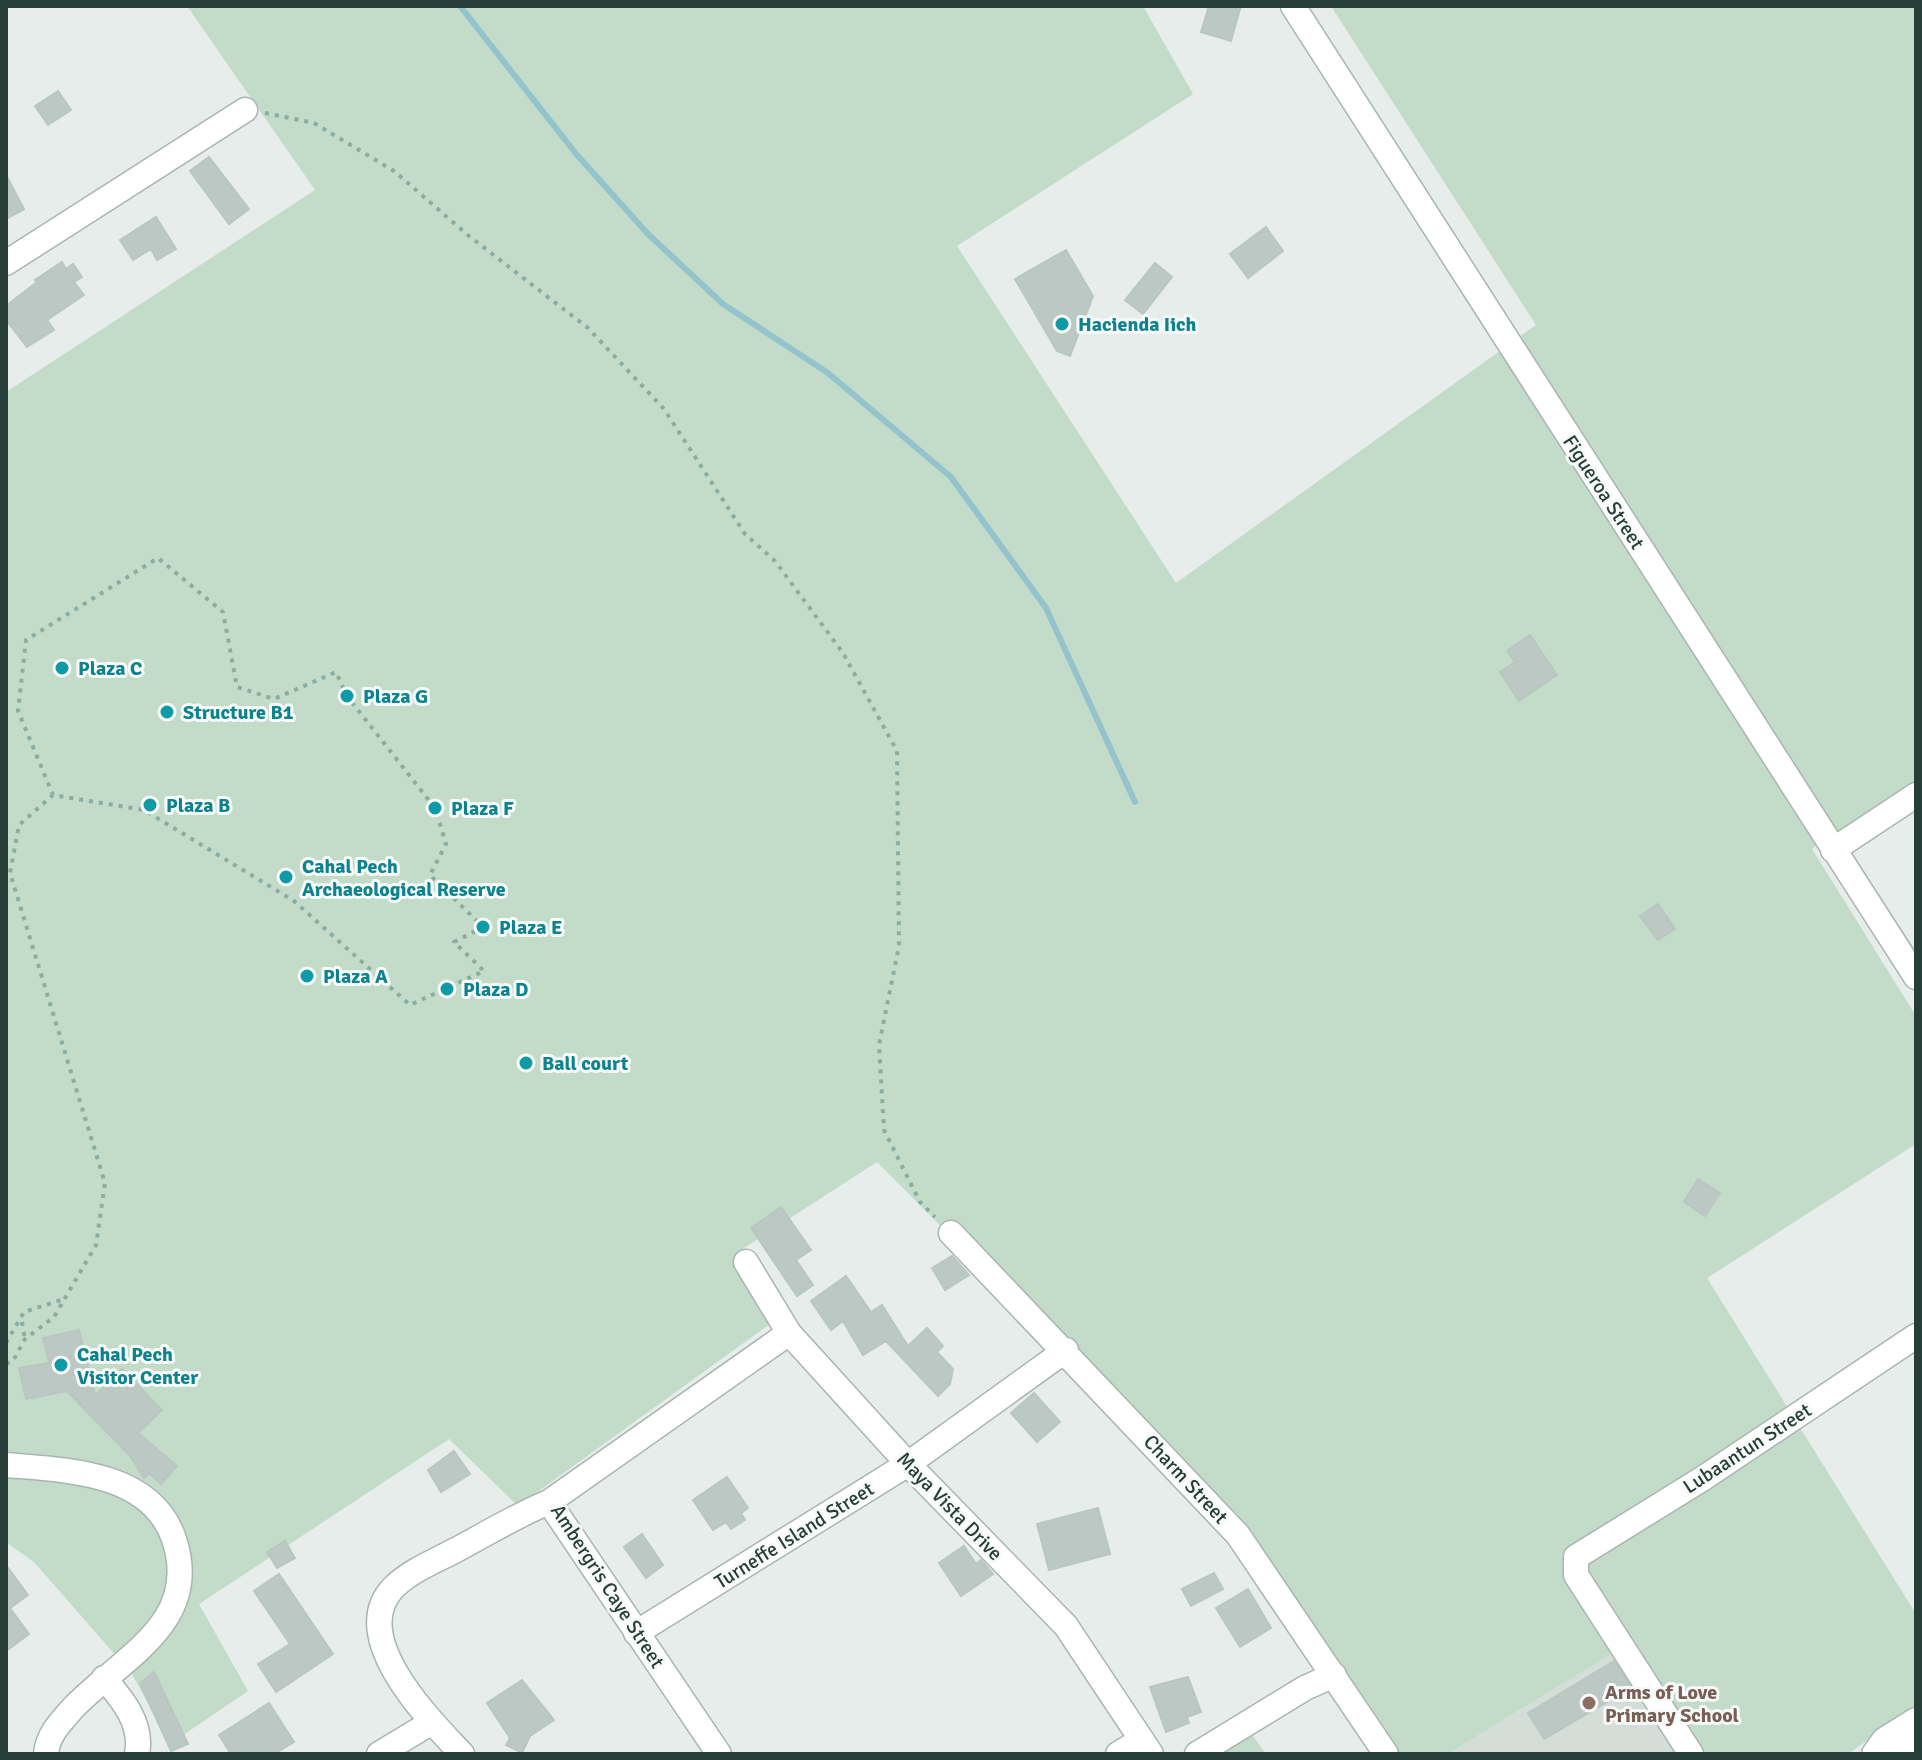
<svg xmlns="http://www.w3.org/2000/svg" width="1922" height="1760" font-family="Signika,sans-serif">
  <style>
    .built { fill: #d5ddd9 }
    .green { fill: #c2dcc9 }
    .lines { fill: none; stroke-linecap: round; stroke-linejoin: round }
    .stream { stroke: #95c3cc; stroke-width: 6 }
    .building { fill: #bcc8c3; stroke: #b9c7c1; stroke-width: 2 }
    .minor-casing { stroke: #a9b5b1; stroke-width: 27 }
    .path { stroke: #8aada3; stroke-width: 4; stroke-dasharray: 4 6; stroke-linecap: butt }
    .minor { stroke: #fff; stroke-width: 24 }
    .culture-dot { fill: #0f9aa8; stroke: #f7faf8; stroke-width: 3 }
    .education-dot { fill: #8d6e63; stroke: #f7faf8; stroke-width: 3 }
    .labels { text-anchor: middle; stroke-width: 6; stroke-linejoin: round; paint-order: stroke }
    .culture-label { font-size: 20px; font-weight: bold; fill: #0d838f; stroke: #f7faf8; text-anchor: start }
    .street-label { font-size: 20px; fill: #273e38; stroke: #f7faf8 }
    .education-label { font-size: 20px; font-weight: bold; fill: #785e54; stroke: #f7faf8; text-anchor: start }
  </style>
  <rect width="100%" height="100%" fill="#e6edea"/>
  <path class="built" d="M1615,1651L1678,1754H1448Z"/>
  <path class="green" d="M187,6H1143L1193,94L957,246L1176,583L1536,325L1331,6H1916V782L1812,849L1916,1016V1144L1707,1278L1916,1614V1706L1848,1754H1678L1614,1652L1448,1754H1399L1255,1541L877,1162L736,1253L770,1324L518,1506L449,1439L199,1604L248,1691L170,1744L132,1674L34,1562L6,1542V392L315,190Z
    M1245,1725L1266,1754H1200Z"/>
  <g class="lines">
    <path class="stream" d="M460,6L577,155L648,234L723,304L828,373L951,477L1046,608L1135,802"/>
  </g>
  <path class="building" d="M1209,6L1240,9L1231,41L1201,32Z
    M58,91L71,110L48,125L35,106Z
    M209,157L249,209L229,224L190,171Z
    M6,175L24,209L6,219Z
    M156,217L176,249L157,260L151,249L133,260L120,240Z
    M1266,227L1283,251L1248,278L1230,254Z
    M1066,250L1093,296L1070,356L1057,351L1015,279Z
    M62,262L66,269L73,264L82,277L74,282L84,295L47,320L54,330L27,347L6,320V306L37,282L35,280Z
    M1155,263L1172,277L1143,314L1125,300Z
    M1530,635L1557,675L1519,701L1500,672L1515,662L1507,651Z
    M1658,904L1675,929L1658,940L1640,916Z
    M1698,1179L1720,1193L1705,1216L1684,1202Z
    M781,1207L811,1250L796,1260L813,1285L797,1296L751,1228Z
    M952,1256L969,1275L945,1290L932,1268Z
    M846,1276L871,1312L882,1305L908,1346L927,1328L943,1346L937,1352L953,1369L950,1384L938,1396L886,1341L863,1355L843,1321L831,1330L811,1301Z
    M79,1330L95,1396L122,1369L162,1410L138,1433L177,1466L161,1484L149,1473L144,1478L130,1456L67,1391L26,1399L19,1368L49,1363L43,1338Z
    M1034,1393L1060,1422L1037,1442L1011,1413Z
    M454,1451L470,1474L441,1492L428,1470Z
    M727,1477L748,1508L741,1513L745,1520L731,1529L726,1522L713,1530L693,1500Z
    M1098,1508L1110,1554L1049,1570L1037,1524Z
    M642,1534L663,1565L646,1578L624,1547Z
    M285,1541L295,1558L277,1568L267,1552Z
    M964,1546L976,1564L981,1560L993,1574L961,1596L939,1563Z
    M6,1565L28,1595L10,1608L29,1634L6,1651Z
    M1214,1573L1223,1589L1191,1606L1182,1589Z
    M279,1574L333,1654L276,1692L258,1664L290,1644L254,1591Z
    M1248,1589L1271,1628L1240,1647L1216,1608Z
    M1614,1661L1631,1688L1544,1739L1528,1713Z
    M154,1672L188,1744L171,1751L140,1683Z
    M1188,1677L1201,1712L1187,1717L1189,1723L1166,1732L1150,1687Z
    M522,1680L554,1720L530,1736L522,1753L506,1745L510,1738L487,1703Z
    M269,1703L294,1742L274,1754H231L219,1735Z"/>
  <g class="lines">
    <g class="minor-casing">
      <path id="minor" d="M1293,6L1916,977
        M6,263L245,110
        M1833,850L1916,795
        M951,1233L1238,1535L1386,1754
        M746,1262L789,1333L908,1464L1066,1626L1151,1754
        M6,1465C65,1470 151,1471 174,1539C202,1623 122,1657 73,1708C60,1723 48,1734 46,1754
        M636,1633L908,1464L1066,1350
        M104,1678C123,1700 143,1724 137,1754
        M379,1754L432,1722
        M462,1754C429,1719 347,1637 393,1588C410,1571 435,1561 456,1550C486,1534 517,1515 549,1502
        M719,1754L549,1502L789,1333
        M1118,1754L1141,1740
        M1197,1754L1305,1688L1334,1675
        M1691,1754L1576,1575V1557L1702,1479L1916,1336
        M1874,1754L1884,1740L1916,1720
        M1899,1754L1916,1743"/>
    </g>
    <path class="path" d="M265,113L314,123L394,171L469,236L588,328L664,409L745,534L775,561L843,653L897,751L899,946L879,1045L884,1130L920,1202L935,1217
      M22,1322L25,1339
      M6,1343L24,1312L64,1299
      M6,1364L13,1361L25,1339L54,1317L96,1245L105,1183L10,873L19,825L53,795L144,810L294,901L410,1005L484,971L454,942L483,927L430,875L446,844L435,808L347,696L336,672L274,699L237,687L223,612L158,558L26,640L18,711L53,795"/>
    <use href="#minor" class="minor"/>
  </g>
  <g class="culture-dot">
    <circle cx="1062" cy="324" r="8"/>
    <circle cx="62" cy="668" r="8"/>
    <circle cx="347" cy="696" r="8"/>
    <circle cx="167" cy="712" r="8"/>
    <circle cx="150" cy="805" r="8"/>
    <circle cx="435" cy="808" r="8"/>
    <circle cx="286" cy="877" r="8"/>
    <circle cx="483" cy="927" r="8"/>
    <circle cx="307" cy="976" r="8"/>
    <circle cx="447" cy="989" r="8"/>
    <circle cx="526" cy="1063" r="8"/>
    <circle cx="61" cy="1365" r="8"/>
  </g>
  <circle class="education-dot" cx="1589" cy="1703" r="8"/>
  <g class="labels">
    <g class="culture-label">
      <text x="1078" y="331">Hacienda Iich</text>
      <text x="78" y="675">Plaza C</text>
      <text x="363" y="703">Plaza G</text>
      <text x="183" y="719">Structure B1</text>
      <text x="166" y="812">Plaza B</text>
      <text x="451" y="815">Plaza F</text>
      <text x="302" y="873">Cahal Pech<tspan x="302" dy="23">Archaeological Reserve</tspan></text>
      <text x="499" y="934">Plaza E</text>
      <text x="323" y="983">Plaza A</text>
      <text x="463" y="996">Plaza D</text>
      <text x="542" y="1070">Ball court</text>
      <text x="77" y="1361">Cahal Pech<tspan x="77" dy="23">Visitor Center</tspan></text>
    </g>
    <g class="street-label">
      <text transform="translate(1604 492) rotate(57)" y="7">Figueroa Street</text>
      <text transform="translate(1747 1448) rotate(-33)" y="7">Lubaantun Street</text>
      <text transform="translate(1186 1479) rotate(47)" y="7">Charm Street</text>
      <text transform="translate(950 1506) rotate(46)" y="7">Maya Vista Drive</text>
      <text transform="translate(794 1535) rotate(-32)" y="7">Turneffe Island Street</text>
      <text transform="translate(608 1586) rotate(57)" y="7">Ambergris Caye Street</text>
    </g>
    <g class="education-label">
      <text x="1605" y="1699">Arms of Love<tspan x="1605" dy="23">Primary School</tspan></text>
    </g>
  </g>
  <rect width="1922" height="1760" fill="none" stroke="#273e38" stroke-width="16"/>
</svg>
